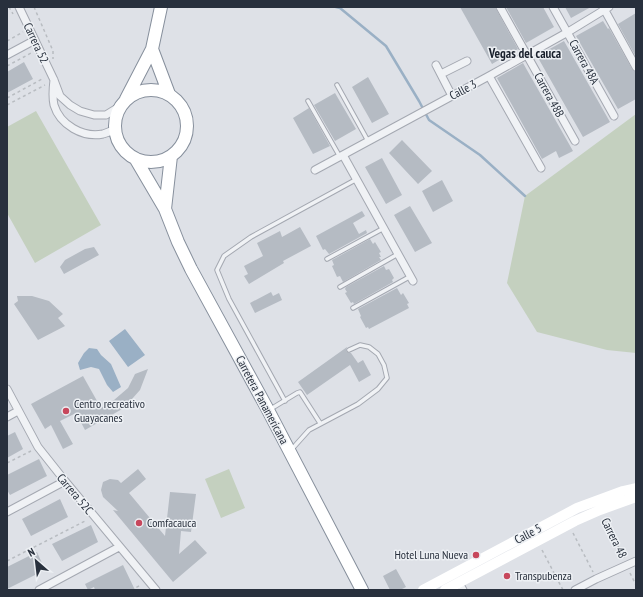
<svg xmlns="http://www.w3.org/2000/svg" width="643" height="597" font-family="'PT Sans Narrow',sans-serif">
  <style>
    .green { fill: #c4d0bf }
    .water { fill: #9ab0c5 }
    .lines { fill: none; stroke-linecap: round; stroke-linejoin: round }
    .stream { stroke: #9ab0c5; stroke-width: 2.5 }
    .building { fill: #b5bbc3 }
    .lane-casing { stroke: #a4a8b1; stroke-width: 5.5 }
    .street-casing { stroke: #a4a8b1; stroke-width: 9 }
    .highway-casing { stroke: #868f9c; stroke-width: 14 }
    .path { stroke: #b8bcc1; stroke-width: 1.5; stroke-dasharray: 3 3; stroke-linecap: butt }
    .lane { stroke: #f0f2f5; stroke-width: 3.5 }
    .street { stroke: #f0f2f5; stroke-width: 7 }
    .secondary { stroke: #fff; stroke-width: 10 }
    .highway { stroke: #fff; stroke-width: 12 }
    .poi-dot { fill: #c7475c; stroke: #edf0f4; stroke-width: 1.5 }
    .labels { text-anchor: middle; stroke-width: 3; stroke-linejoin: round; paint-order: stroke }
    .street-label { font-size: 12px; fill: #28303d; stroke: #edf0f4 }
    .poi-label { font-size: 12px; fill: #28303d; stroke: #edf0f4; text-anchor: start }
    .neighbourhood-label { font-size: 13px; font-weight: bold; fill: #1a212d; stroke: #edf0f4 }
  </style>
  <rect width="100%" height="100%" fill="#dee1e7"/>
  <path class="green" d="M36,111L101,225L35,263L7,213V127Z
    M636,114V353L607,350L537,332L507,283L525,196Z
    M229,469L245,508L221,518L205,479Z"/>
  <path class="water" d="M125,329L145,355L128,367L109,341Z
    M89,348L97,349L101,355L111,364L121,387L113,392L107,385L99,369L91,367L80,370L78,363L84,353Z"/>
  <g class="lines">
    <path class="stream" d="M336,7L340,8L386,46L419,101L429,120L480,155L525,196"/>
  </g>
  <path class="building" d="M460,7H495L518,49L492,64Z
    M506,7H543L554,27L526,43Z
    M565,7H591L571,18Z
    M636,13V57L618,24Z
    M603,21L608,29L609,28L632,69L636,72V99L618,109L576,36Z
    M564,41L610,122L583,137L537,56Z
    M24,62L33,79L7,93V72Z
    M523,63L573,151L559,158L556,151L542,159L497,78Z
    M368,77L389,114L372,123L352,87Z
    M335,93L356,129L335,141L314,105Z
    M309,108L330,146L313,154L293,118Z
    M402,140L432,171L418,184L389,153Z
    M382,158L402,195L386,204L365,167Z
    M442,180L453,201L433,212L422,191Z
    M410,206L432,243L415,252L394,215Z
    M362,211L365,216L353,223L359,234L366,230L367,233L329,254L325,249L323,250L316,236Z
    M300,227L311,246L283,261L284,263L249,284L244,276L248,274L244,266L263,256L257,243L280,231L282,237Z
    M370,239L373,244L375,242L381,252L379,253L381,257H379L381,260L343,282L340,276L337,277L332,266L334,265L332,260Z
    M94,247L99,255L64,274L60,267L65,260L85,249Z
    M384,266L386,270L389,269L394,278L392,280L393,282L354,304L353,302L351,303L345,293L347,292L345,289L346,287Z
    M397,288L401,295L403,293L409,303L407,304L409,308L369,329L368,327L366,328L360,317L361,316L358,309Z
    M271,292L273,296L279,293L282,300L255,313L250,303Z
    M17,296H32L49,301L63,314L58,318L65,326L38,340L14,304L18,301Z
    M347,347L346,350L347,352L351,353L358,363L363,360L371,375L359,382L350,365L307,395L298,382Z
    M148,369L140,390L124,408L85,430L76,413L60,421L73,444L63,449L51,425L45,429L31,404L83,376L101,408L114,400L128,388L135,374Z
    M15,432L23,449L7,458V436Z
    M39,459L47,476L10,495L7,490V475Z
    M138,469L146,479L129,493L165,536L170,492L196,494L191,532L181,531L179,554L195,540L207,553L173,582L113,510L118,511L103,497L101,490L103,482L110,479L118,480L121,483Z
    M60,499L68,517L31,536L22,519Z
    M91,525L98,542L62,561L52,544Z
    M37,552L45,570L7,589V567Z
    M123,565L135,590H95L94,587L88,590L85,584Z
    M396,569L406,587L400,590H390L383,576Z"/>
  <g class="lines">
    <g class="lane-casing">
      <path id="lane" d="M337,85L368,141
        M308,101L340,157
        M327,259L384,228
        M340,287L398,254
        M353,308L411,276
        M285,401L229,299L217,270L224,256L251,237L357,179
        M269,410L297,393L300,392L320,423
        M292,449L309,430L358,404L378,389L387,378L384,365L378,354L369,347L360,345L349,350"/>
    </g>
    <g class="street-casing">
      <path id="street" d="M19,7L54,80L60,96L70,105L80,111L94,115H106L122,105
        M500,7L575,141
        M553,7L614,116
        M603,7L636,67
        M7,55L35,40
        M436,65L452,96
        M441,74L467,61
        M489,76L541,168
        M54,80C53,88 52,96 54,105C60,125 83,138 103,134C107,133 111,131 115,129
        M343,155L413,281
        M315,170L489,76L568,32L609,7
        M7,389L38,447L65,481L156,590
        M7,417L18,411
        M7,512L65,481
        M459,583L463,590
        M39,590L119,547
        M575,590L596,579L636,561"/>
    </g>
    <g class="highway-casing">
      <path id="highway" d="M152,49L169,94
        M115 126a36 36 0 1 1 72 0a36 36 0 1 1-72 0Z
        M126,99L152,49L161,7
        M135,158L165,209L178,242L191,269L268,410L362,590
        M165,209L171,156"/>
    </g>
    <path class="path" d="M9,7L13,14
      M34,7L53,51V59
      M7,41L23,32
      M7,66L33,52
      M7,98L44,78
      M7,105L45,85
      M7,463L31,451
      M604,519L624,558
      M573,533L593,572
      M542,550L563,590
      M7,561L87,520
      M630,573L636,585
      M131,590L141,585"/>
    <use href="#lane" class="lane"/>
    <use href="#street" class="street"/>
    <path class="secondary" d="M423,590L577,508L623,491L636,488
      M445,590L575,521L600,510L636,497"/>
    <use href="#highway" class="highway"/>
  </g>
  <g class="poi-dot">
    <circle cx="66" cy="411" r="4"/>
    <circle cx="139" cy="523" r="4"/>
    <circle cx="476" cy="555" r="4"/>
    <circle cx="507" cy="576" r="4"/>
  </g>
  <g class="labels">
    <g class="street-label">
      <text transform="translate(36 43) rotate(65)" y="4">Carrera 52</text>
      <text transform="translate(584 62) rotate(61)" y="4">Carrera 48A</text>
      <text transform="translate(463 90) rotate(-28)" y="4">Calle 3</text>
      <text transform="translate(549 95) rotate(61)" y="4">Carrera 48B</text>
      <text transform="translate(262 400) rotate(62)" y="4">Carretera Panamericana</text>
      <text transform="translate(75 494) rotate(50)" y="4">Carrera 52C</text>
      <text transform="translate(528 534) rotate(-28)" y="4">Calle 5</text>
      <text transform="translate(614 538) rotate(64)" y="4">Carrera 48</text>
    </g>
    <g class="poi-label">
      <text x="74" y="408">Centro recreativo<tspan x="74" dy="14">Guayacanes</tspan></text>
      <text x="147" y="527">Comfacauca</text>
      <text x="468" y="559" text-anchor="end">Hotel Luna Nueva</text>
      <text x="515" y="580">Transpubenza</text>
    </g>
    <g class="neighbourhood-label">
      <text x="525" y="58">Vegas del cauca</text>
    </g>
  </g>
  <rect width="643" height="597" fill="none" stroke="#28303d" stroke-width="16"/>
  <g transform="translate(36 561) rotate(332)" stroke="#edf0f4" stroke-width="3" paint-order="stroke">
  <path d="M0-3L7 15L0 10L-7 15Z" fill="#28303d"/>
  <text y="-6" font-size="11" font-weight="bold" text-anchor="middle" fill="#28303d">N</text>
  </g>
</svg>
